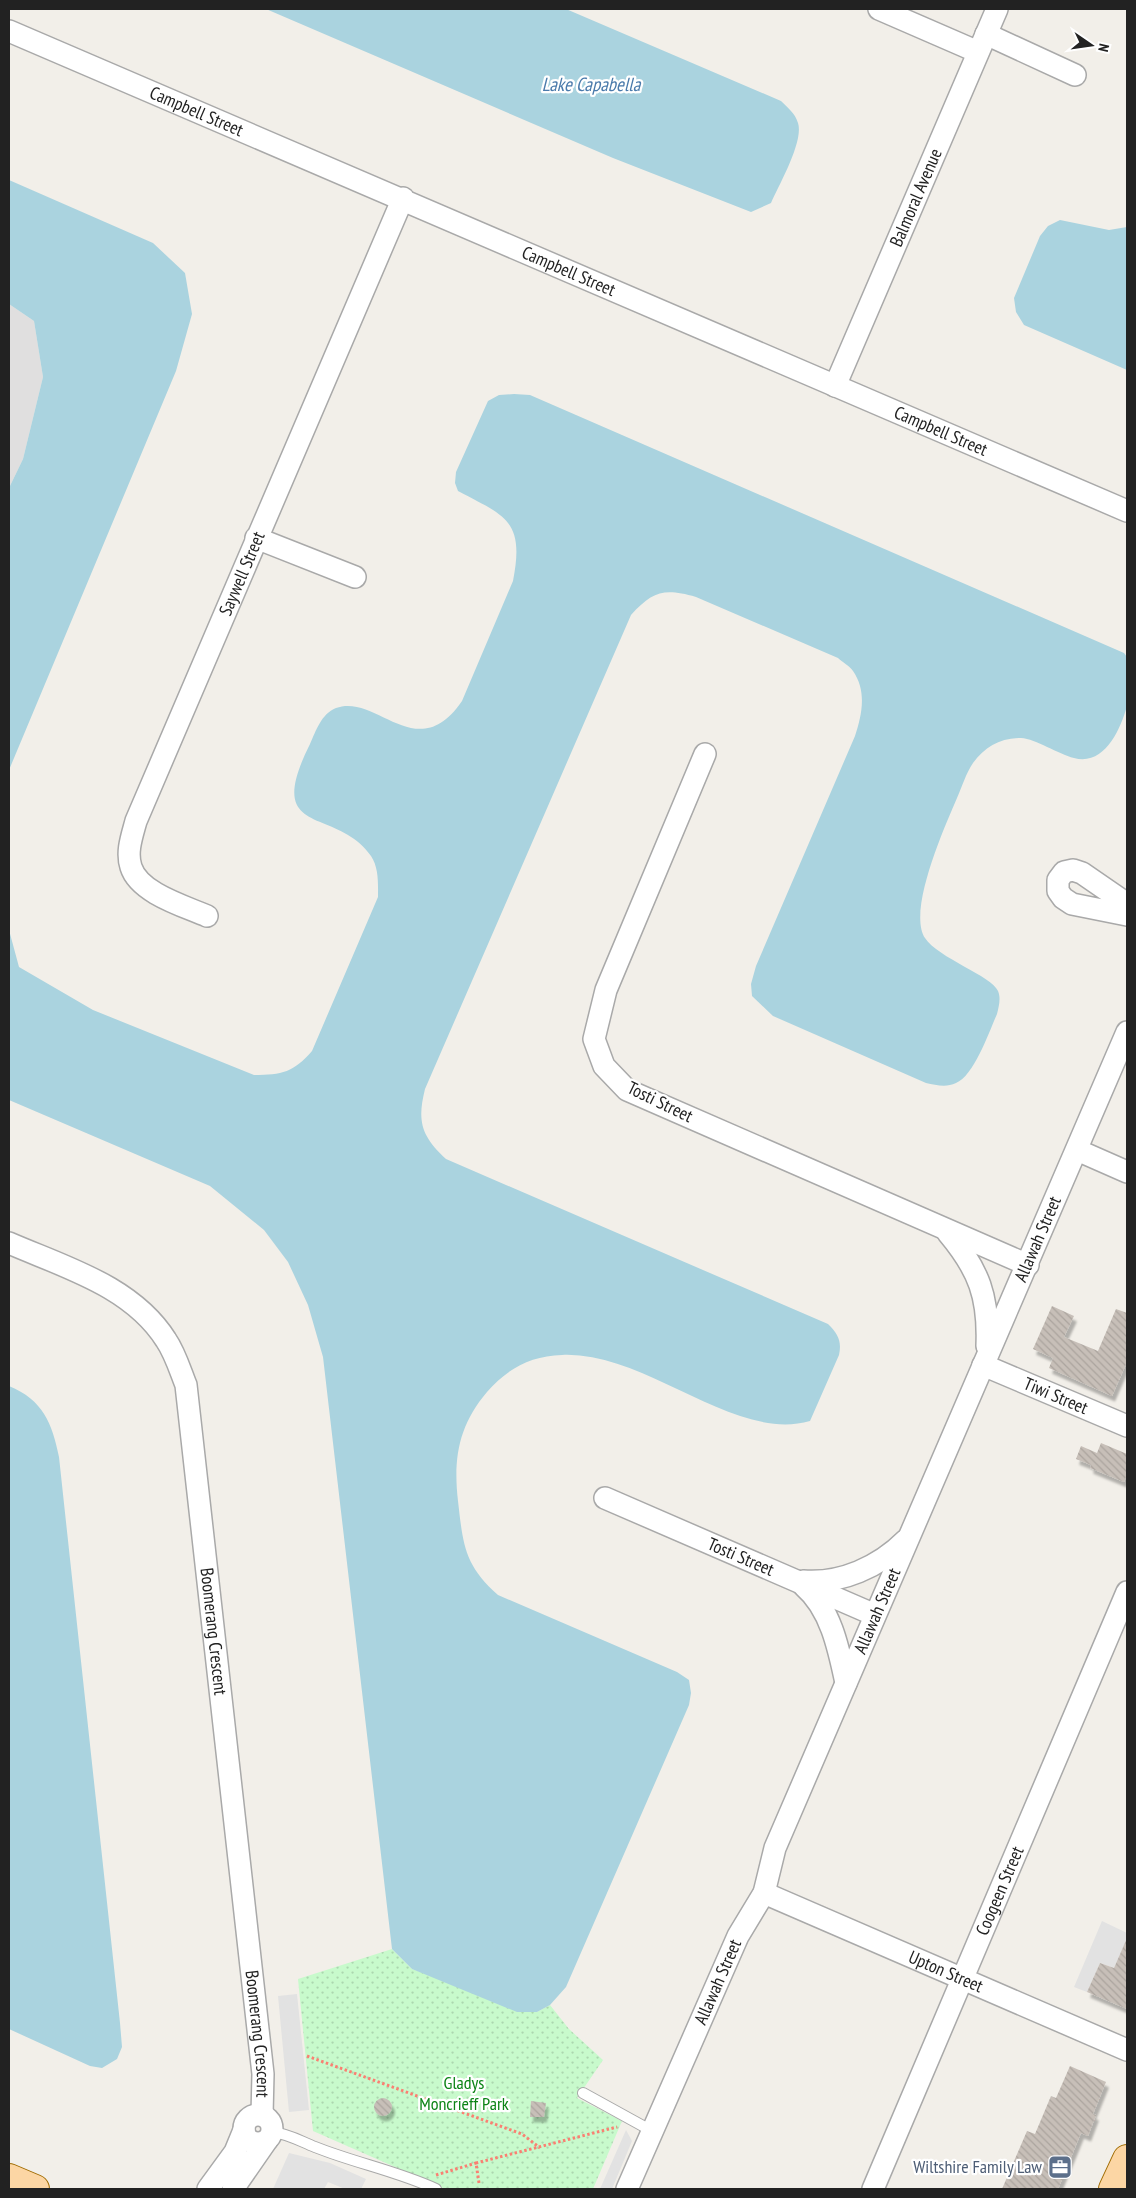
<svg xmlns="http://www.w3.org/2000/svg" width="1136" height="2198" font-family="'PT Sans Narrow',sans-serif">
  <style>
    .residential { fill: #e0dfdf }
    .park { fill: url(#park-dots) }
    .parking { fill: #e2e2e2 }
    .water { fill: #aad3df }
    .building { fill: url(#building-back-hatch); filter: url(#shadow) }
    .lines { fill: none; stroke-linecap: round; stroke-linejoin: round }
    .lane-casing { stroke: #a9a9a9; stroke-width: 12 }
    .street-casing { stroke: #a9a9a9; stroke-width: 24 }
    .primary-casing { stroke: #a06b00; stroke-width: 30 }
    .path { stroke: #fa8072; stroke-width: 3; stroke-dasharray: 2.5 2.5; stroke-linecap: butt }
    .lane { stroke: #fff; stroke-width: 10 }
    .street { stroke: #fff; stroke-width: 21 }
    .primary { stroke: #fcd6a4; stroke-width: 28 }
    .labels { text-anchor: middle; stroke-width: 4.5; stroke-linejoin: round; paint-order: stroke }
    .street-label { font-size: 18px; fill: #222; stroke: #fff }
    .park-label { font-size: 18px; fill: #0c8416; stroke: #fff }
    .service-label { font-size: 18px; fill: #4e5e75; stroke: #fff; text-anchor: end }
    .water-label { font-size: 19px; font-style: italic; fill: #4a7aab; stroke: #fff }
  </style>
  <defs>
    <pattern id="park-dots" width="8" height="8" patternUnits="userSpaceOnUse" patternTransform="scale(1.25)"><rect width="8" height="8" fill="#c8facc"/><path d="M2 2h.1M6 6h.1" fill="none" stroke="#acd6af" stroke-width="1.8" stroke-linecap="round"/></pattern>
    <pattern id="building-back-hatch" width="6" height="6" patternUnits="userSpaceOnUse" patternTransform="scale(1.25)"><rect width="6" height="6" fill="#c7bfb8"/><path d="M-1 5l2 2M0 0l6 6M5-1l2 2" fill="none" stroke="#aba49e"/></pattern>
    <filter id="shadow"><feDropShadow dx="3" dy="5.5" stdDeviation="1" flood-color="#0004"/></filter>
  </defs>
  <rect width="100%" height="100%" fill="#f2efe9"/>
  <path class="residential" d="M9,304L34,321L43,377L23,459L9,488Z"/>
  <path class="park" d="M392,1949L412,1969L537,2012L550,2005L569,2029L603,2060L577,2098L622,2121L593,2189H445L313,2131L298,1979Z"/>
  <path class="parking" d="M1102,1921L1127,1933V1949L1123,1948L1114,1968L1100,1963L1087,1992L1074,1987Z
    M297,1994L309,2110L289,2112L278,1996Z
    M626,2130L632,2141L612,2189H600Z
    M289,2153L330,2163L366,2179L361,2189H345L328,2182L324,2189H273Z"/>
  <path class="water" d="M266,9H566L781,101C788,108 795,113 798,123C804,141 779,185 771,203L751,212L613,158Z
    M9,180L153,243L185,273L192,314L176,371L9,770V488L23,459L43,377L34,321L9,304Z
    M1060,220L1109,230L1127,227V370L1024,325L1016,312L1014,298L1040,236L1048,226Z
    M514,394L530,395L1124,653L1127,657C1127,672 1131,692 1127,706C1120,731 1104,766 1074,758C1058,754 1036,739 1021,738C1000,738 985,747 973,763C966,773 962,787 957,798C945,826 907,911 925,938C938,958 992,976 998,991C1001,998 999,1006 997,1014C989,1032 974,1076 956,1083C946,1088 936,1085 926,1083L773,1016L752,996L751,984L756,966L855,736C862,715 867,691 853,671C850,666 842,662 838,658L696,597C664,588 653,591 631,615L425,1089C417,1121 421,1136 446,1159L828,1324C838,1334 842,1341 839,1355L810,1421C734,1443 646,1351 562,1355C531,1356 508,1368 487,1392C459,1425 453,1458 458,1501C463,1544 464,1565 498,1595L677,1672L689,1680L691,1693L689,1705L566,1987L550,2005L537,2012H517L412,1969L392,1949L323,1357L308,1305L288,1262L264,1230L210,1186L9,1100V930L19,967L93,1010L254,1075C282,1075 294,1072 312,1051L378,897C378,884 379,868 371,856C336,805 262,840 310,744C316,731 321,714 336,708C377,693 417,767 462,701L513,581C525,520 505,516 458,491L455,483L456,472L488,401L499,395Z
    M9,1386C43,1400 52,1423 59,1457L120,2023L122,2047L117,2059L102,2068L90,2066L9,2029Z"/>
  <path class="building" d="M1052,1306L1074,1316L1064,1337L1098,1351L1116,1309L1127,1313V1362L1112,1396L1049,1368L1053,1358L1033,1349Z
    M1101,1443L1127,1454V1474L1124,1482L1090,1468L1091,1465L1076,1459L1081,1446L1097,1453Z
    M1127,1938V2009L1087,1992L1100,1963L1114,1968Z
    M1070,2066L1106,2082L1093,2114L1096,2115L1088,2136L1081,2133L1058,2189H1002L1027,2131L1035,2134L1051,2096L1056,2098Z
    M374 2107a9 9 0 1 1 18 0a9 9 0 1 1-18 0Z
    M531,2101L546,2103L544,2117H530Z"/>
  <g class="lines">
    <g class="lane-casing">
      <path id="lane" d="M583,2093L652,2131
        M272,2132C289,2134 300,2141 315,2147C355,2163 397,2171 436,2189"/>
    </g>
    <g class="street-casing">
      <g id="street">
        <path d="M879,9L978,52"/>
        <path id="s1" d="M9,31L1127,511"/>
        <path d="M986,34L1075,75"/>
        <path id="s2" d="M835,386L997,9"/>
        <path d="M256,538L355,577"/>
        <path d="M705,754L606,990L594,1039L604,1066L627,1090L1028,1265"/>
        <path d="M1127,904L1082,873L1073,870L1064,872L1058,880V891L1063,898L1072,904L1127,915"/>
        <path id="s3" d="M207,916C184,906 139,893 131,867C126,852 132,836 136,821L403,198"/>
        <path d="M1077,1150L1127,1172"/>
        <path d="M948,1233C979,1270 989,1297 987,1346"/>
        <path id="s4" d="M9,1243C64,1267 132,1286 166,1340C175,1353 180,1370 186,1385L263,2074L262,2115"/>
        <path id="s5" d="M983,1365L1127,1426"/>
        <path id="s6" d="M605,1498L875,1615"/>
        <path d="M803,1581C841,1584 879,1567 906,1540"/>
        <path d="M804,1586C831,1609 839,1650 846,1683"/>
        <path id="s7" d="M764,1893L1127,2050"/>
        <circle cx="258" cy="2129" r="14"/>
        <path d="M208,2189L235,2152L244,2130"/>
        <path d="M233,2189L267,2140"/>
        <path id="s8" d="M627,2189L738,1936L764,1893L775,1848L1127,1032"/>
        <path id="s9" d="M873,2189L1127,1592"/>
      </g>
    </g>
    <g class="primary-casing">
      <path id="primary" d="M9,2178L35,2189
        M1113,2189L1127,2159"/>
    </g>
    <path class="path" d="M307,2056L522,2134L540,2148
      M436,2175L476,2163
      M479,2183L476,2163L617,2127"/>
    <use href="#lane" class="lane"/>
    <use href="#street" class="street"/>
    <use href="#primary" class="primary"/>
  </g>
  <defs>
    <g id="office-square" transform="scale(1.25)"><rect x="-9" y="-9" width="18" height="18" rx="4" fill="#5c6f8a" stroke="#fff"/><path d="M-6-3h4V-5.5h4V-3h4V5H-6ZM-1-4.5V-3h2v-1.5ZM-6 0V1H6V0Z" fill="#fff"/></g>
  </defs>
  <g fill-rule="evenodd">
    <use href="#office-square" x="1060" y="2167"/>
  </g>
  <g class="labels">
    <g class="street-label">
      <text dy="6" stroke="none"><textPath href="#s1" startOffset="204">Campbell Street</textPath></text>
      <text dy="6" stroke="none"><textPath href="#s2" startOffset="205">Balmoral Avenue</textPath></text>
      <text dy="6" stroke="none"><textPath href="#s1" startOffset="609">Campbell Street</textPath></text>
      <text dy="6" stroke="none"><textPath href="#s1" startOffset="1014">Campbell Street</textPath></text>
      <text dy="6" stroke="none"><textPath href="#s3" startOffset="409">Saywell Street</textPath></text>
      <text transform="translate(660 1102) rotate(26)" y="6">Tosti Street</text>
      <text dy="6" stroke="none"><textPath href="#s8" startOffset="1036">Allawah Street</textPath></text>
      <text dy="6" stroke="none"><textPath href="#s5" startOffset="79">Tiwi Street</textPath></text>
      <text dy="6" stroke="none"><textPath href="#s6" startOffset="148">Tosti Street</textPath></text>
      <text dy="6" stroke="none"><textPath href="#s8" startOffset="631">Allawah Street</textPath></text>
      <text dy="6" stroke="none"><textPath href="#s4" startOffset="485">Boomerang Crescent</textPath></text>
      <text dy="6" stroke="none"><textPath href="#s9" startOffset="324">Coogeen Street</textPath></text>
      <text dy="6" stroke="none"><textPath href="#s7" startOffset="198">Upton Street</textPath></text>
      <text dy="6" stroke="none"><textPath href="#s8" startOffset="226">Allawah Street</textPath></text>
      <text dy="6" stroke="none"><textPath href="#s4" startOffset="890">Boomerang Crescent</textPath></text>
    </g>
    <g class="park-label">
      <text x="464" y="2089">Gladys<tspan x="464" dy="21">Moncrieff Park</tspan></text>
    </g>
    <g class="service-label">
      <text x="1042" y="2173">Wiltshire Family Law</text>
    </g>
    <g class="water-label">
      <text x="591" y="91">Lake Capabella</text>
    </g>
  </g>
  <rect width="1136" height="2198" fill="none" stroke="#222222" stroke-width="20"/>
  <g transform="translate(1091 45) rotate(103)" stroke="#ffffff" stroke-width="4" paint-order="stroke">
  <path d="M0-4L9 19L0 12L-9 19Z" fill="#222222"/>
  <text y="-8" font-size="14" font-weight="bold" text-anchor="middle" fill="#222222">N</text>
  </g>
</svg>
